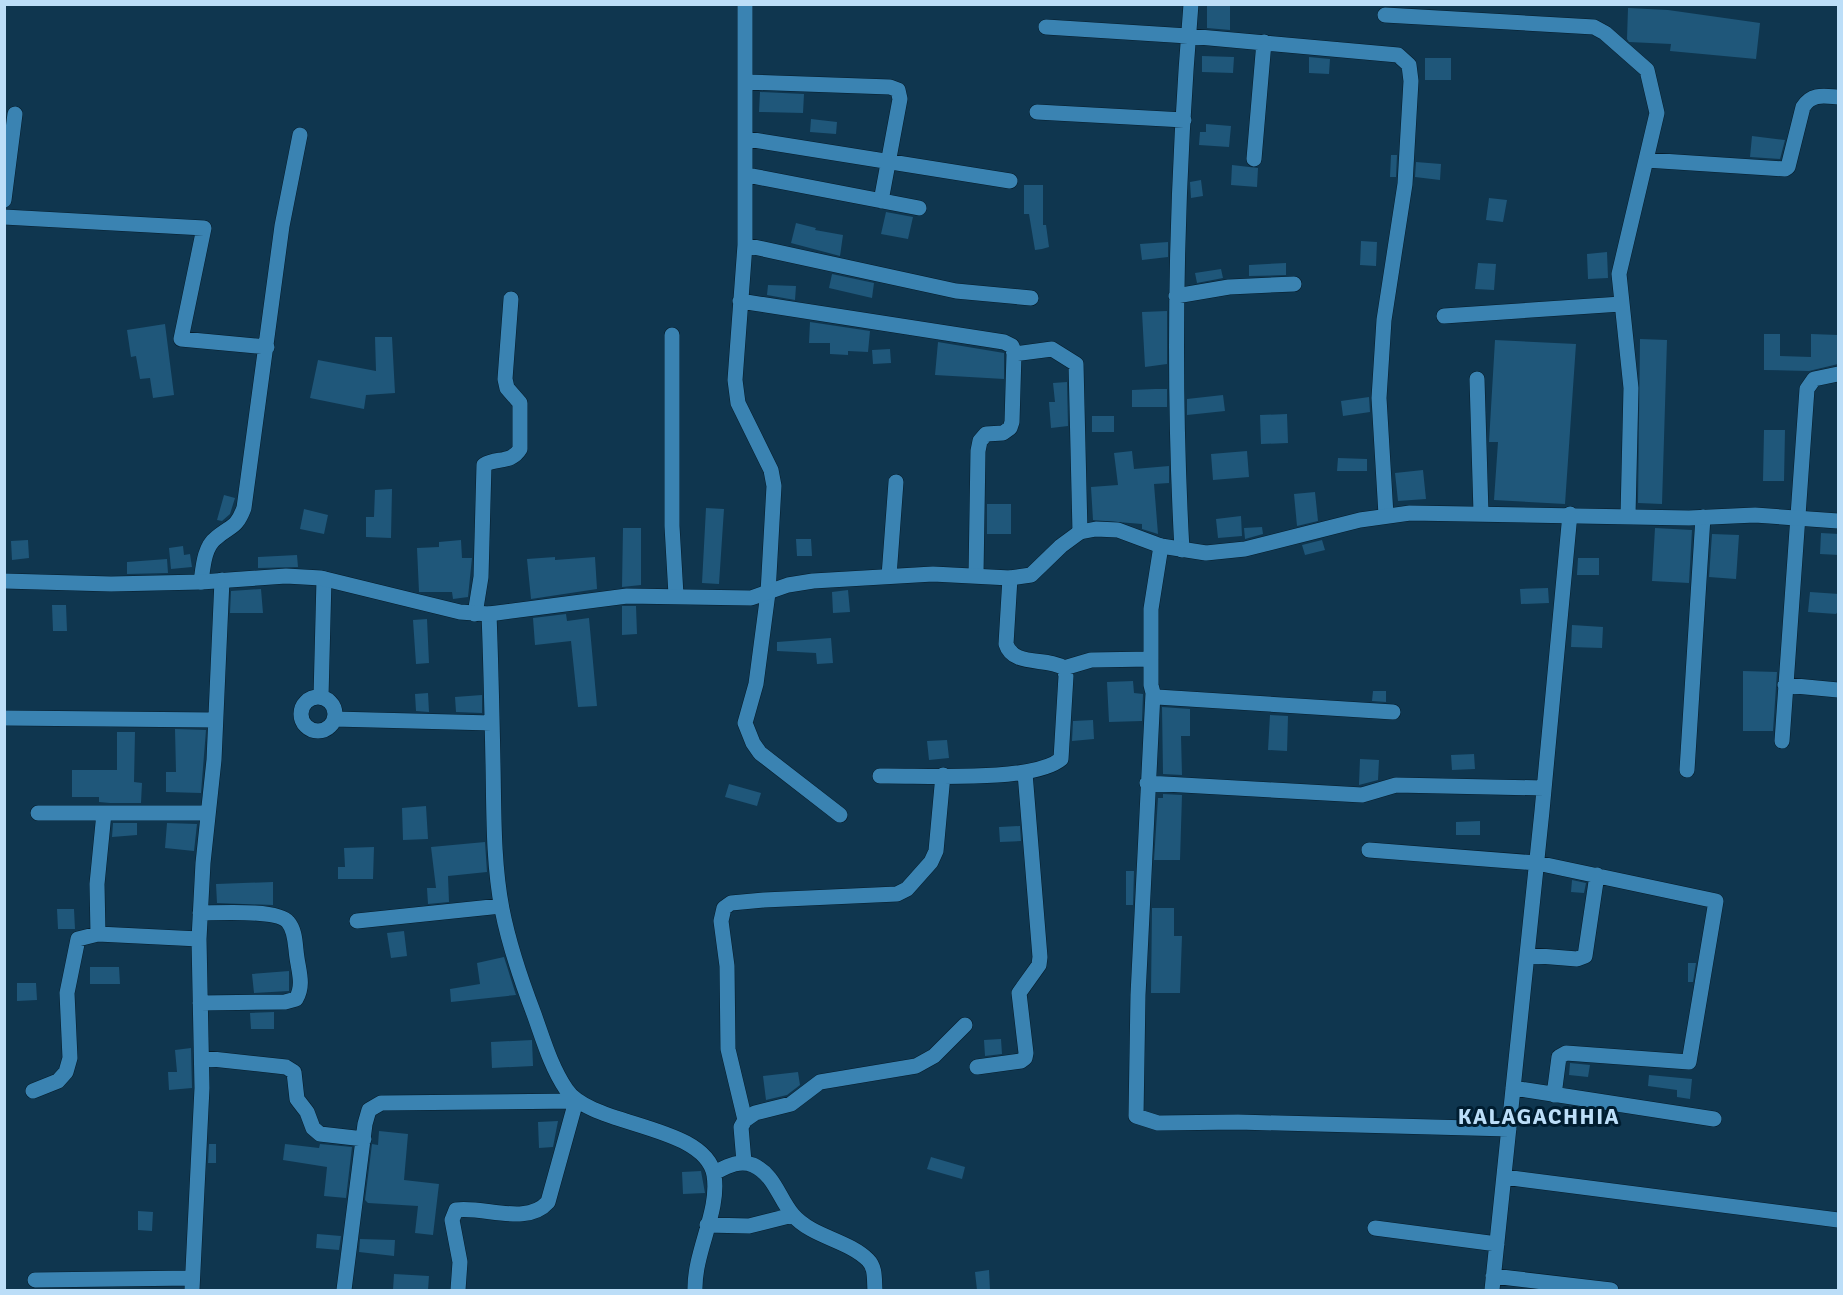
<svg xmlns="http://www.w3.org/2000/svg" width="1843" height="1295" font-family="Signika,sans-serif">
  <style>
    .building { fill: #1f577a }
    .lines { fill: none; stroke-linecap: round; stroke-linejoin: round }
    .minor-casing { stroke: #061d2c; stroke-width: 16 }
    .tertiary-casing { stroke: #061d2c; stroke-width: 16 }
    .minor { stroke: #3a83b2; stroke-width: 15 }
    .tertiary { stroke: #3a83b2; stroke-width: 15 }
    .labels { text-anchor: middle; stroke-width: 6; stroke-linejoin: round; paint-order: stroke }
    .district-label { font-size: 22px; font-weight: bold; letter-spacing: 1.5px; fill: #bcdef8; stroke: #001d30 }
  </style>
  <rect width="100%" height="100%" fill="#0f364f"/>
  <path class="building" d="M1207,4H1230V30L1207,28Z
    M1628,8L1668,10L1760,23L1756,59L1670,51L1671,44L1629,42L1627,39Z
    M1202,56L1234,57L1233,73L1202,72Z
    M1309,57L1330,59L1329,74L1309,73Z
    M1425,58H1451V80H1425Z
    M760,92L804,94L803,113L759,112Z
    M811,119L837,122L836,134L810,132Z
    M1206,124L1231,126L1229,147L1199,145L1200,132H1206Z
    M1752,136L1785,140L1780,159L1750,157Z
    M1391,155H1397L1396,177H1390Z
    M1416,162L1441,164L1440,180L1415,177Z
    M1232,165L1258,168L1257,187L1231,185Z
    M1201,180L1203,196L1191,198L1190,182Z
    M1024,185H1043V225H1046L1049,247L1042,249L1035,250L1029,214H1024Z
    M1489,198L1507,200L1503,222L1486,220Z
    M886,212L913,217L908,239L881,234Z
    M796,223L816,228L815,230L843,235L840,256L791,243Z
    M1361,241L1377,242L1376,266L1360,265Z
    M1168,242V257L1142,260L1140,244Z
    M1607,252L1608,278L1588,279L1587,254Z
    M1286,263V275L1249,276V265Z
    M1478,263L1496,264L1494,290L1475,289Z
    M1221,269L1223,278L1197,283L1195,273Z
    M832,274L874,283L872,298L829,288Z
    M768,285L796,286L795,300L767,295Z
    M1167,311V364L1145,367L1142,312Z
    M810,322L870,331L868,352L848,351V355L830,354V343H809Z
    M165,324L174,395L153,398L150,378L140,379L136,356L131,357L127,330Z
    M1764,334H1780V356L1811,357V334L1838,335V364L1809,371L1764,370Z
    M375,337H392L395,393L366,395L364,409L310,398L318,360L376,371Z
    M1640,339L1667,340L1662,504L1638,503Z
    M1495,340L1576,344L1565,504L1494,500L1498,442H1489Z
    M938,342L1004,353V379L935,375Z
    M890,349L891,363L873,364L872,350Z
    M1067,382L1068,426L1051,428L1049,402H1055L1053,383Z
    M1155,389H1167V407H1132V390Z
    M1223,395L1225,411L1187,415V399Z
    M1369,397L1370,412L1343,416L1341,401Z
    M1287,414L1288,443L1261,444L1260,415Z
    M1092,416H1114V432H1092Z
    M1764,430H1785L1784,481H1763Z
    M1132,451L1134,469L1169,466V483L1154,484L1158,534L1142,529V524L1093,520L1091,487L1118,485L1114,453Z
    M1247,451L1249,477L1213,480L1211,454Z
    M1338,458L1367,459V471H1337Z
    M1423,470L1426,499L1398,501L1395,473Z
    M392,489L391,538L366,537V517H374L375,490Z
    M1315,492L1318,521L1297,526L1294,494Z
    M224,495L235,498L230,514L222,521L217,520Z
    M987,504H1011V534H987Z
    M706,508L724,509L719,584L702,583Z
    M304,509L328,515L324,534L300,529Z
    M1241,516L1242,536L1218,538L1216,519Z
    M1262,527L1263,534L1245,539L1244,528Z
    M623,528H641V585L622,587Z
    M1655,528L1692,530L1689,583L1652,581Z
    M1821,533L1839,534V555L1820,554Z
    M1712,534L1739,535L1736,579L1709,577Z
    M796,539H811L812,556H797Z
    M28,540L29,558L12,560L11,541Z
    M461,540L462,558H472L468,597L453,599L452,592H419L417,548L439,547V542Z
    M1322,540L1325,550L1305,555L1302,545Z
    M183,546L184,555L190,554L192,567L171,569L169,548Z
    M297,555L298,567L258,568V557Z
    M555,557V560L595,557L597,589L531,599L527,559Z
    M1578,558H1599V575H1577Z
    M167,559L168,573L127,574V562Z
    M1548,588L1549,603L1521,604L1520,589Z
    M261,589L263,613H230L231,591Z
    M848,590L850,612L833,613L832,592Z
    M1810,592L1839,594V610L1836,614L1808,612Z
    M52,605H66L67,631H53Z
    M622,606H636L637,634L622,635Z
    M566,614L567,621L589,618L597,706L578,707L571,641L535,645L533,618Z
    M427,619L429,663L416,664L413,620Z
    M1572,625L1603,627L1602,648L1571,647Z
    M831,638L833,663L817,664L816,653L777,651V642Z
    M1743,671L1777,672L1773,731H1743Z
    M1133,681L1134,693L1143,694L1142,721L1109,722L1107,682Z
    M1373,691H1386V702L1372,701Z
    M428,693L429,712L416,711L415,694Z
    M482,695V713L456,712L455,697Z
    M1162,707L1190,709V736H1181L1182,775L1163,774Z
    M1270,715L1288,716L1287,751L1268,750Z
    M1093,720L1094,739L1072,741L1073,721Z
    M175,729L206,730L201,793L166,792V772H176Z
    M117,732H135L134,782L142,783L141,803H110L99,802V797H72V770H117Z
    M947,740L949,758L929,760L927,741Z
    M1474,754L1475,769L1452,770L1451,755Z
    M1360,759L1379,760L1378,780L1359,785Z
    M729,784L761,793L757,806L725,797Z
    M1163,794L1182,795L1180,860H1154L1158,798H1163Z
    M426,806L428,839L403,840L402,808Z
    M1480,821V835H1456V822Z
    M113,823H137V835L112,837Z
    M167,823L197,824L194,851L165,848Z
    M1020,826L1021,841L1000,842L999,827Z
    M485,842L487,872L448,876L449,902L428,904L427,888H436L431,847Z
    M374,847L373,879H338V867H345L344,848Z
    M1126,871H1134L1133,905H1126Z
    M1572,880L1586,883L1584,893L1571,892Z
    M273,882V905L217,903L216,884Z
    M1152,908H1174V936H1182L1180,993H1151Z
    M57,909H74L75,929H58Z
    M404,931L407,956L391,958L387,933Z
    M504,957L516,995L451,1002L450,989L480,984L477,963Z
    M1688,963H1696L1693,982H1688Z
    M90,967H119L120,984H90Z
    M289,971V991L254,993L252,974Z
    M17,983H36L37,1000L17,1001Z
    M274,1012V1029H251L250,1013Z
    M1001,1039L1002,1054L985,1056L984,1040Z
    M532,1040L533,1066L492,1068L491,1042Z
    M191,1048L192,1088L169,1090L168,1072H177L175,1050Z
    M1570,1063L1590,1065L1588,1077L1569,1075Z
    M798,1072L800,1085L787,1095L766,1100L763,1076Z
    M1649,1075L1692,1079L1690,1099L1677,1097V1090L1648,1086Z
    M558,1121L553,1147L539,1148L538,1122Z
    M379,1131L408,1134L404,1180L439,1184L433,1235L415,1233L418,1206L368,1203L365,1200L372,1144L378,1145Z
    M209,1144H216V1163H208Z
    M285,1144L319,1148L320,1144L352,1147L346,1198L324,1196L327,1167L283,1160Z
    M931,1157L965,1167L962,1179L927,1169Z
    M701,1171L705,1193L683,1194L682,1172Z
    M138,1211L153,1212L152,1231L138,1230Z
    M317,1234L341,1236L339,1250L316,1248Z
    M360,1239L395,1240L394,1256L359,1252Z
    M989,1270L990,1290H977L975,1272Z
    M394,1274L429,1276L428,1290H393Z"/>
  <g class="lines">
    <g class="minor-casing">
      <path id="minor" d="M745,4V245L735,380L738,403L771,470L774,486L768,593L756,684L745,723L753,743L760,753L840,815
        M1385,15L1594,27L1605,33L1647,70L1657,113L1619,274L1631,388L1628,516
        M1046,27L1188,36L1398,55L1409,65L1411,81L1405,184L1384,320L1379,398L1386,515
        M746,82L890,87L898,90L900,99L881,201
        M1037,112L1184,120
        M747,139L1010,181
        M1254,159L1264,42
        M1646,160L1785,169L1788,167L1803,107C1812,93 1824,96 1838,97
        M747,175L919,208
        M4,200L15,114
        M4,217L204,228L181,339L267,347
        M745,245L956,291L1031,298
        M1176,296L1229,287L1294,284
        M740,301L1004,342L1012,346L1014,354L1012,422L1010,428L1003,433L986,434L980,441L978,451L976,575
        M1444,316L1621,304
        M672,335V526L676,595
        M1014,354L1052,349L1076,364L1080,532
        M1477,379L1481,513
        M1161,546L1151,609V685L1153,693L1157,697L1393,712
        M1182,550C1172,368 1176,186 1191,4
        M889,576L896,482
        M201,582C203,568 204,547 216,538C231,525 236,529 244,508L282,226L300,135
        M475,614L481,577L484,465C496,457 511,464 520,449V403L507,388L505,379L511,299
        M489,614C491,664 492,714 493,764C494,812 493,862 502,909C509,945 521,980 534,1014C543,1039 551,1067 566,1089C590,1127 705,1124 714,1175C720,1211 694,1252 695,1290
        M1064,668L1091,660L1151,659
        M1785,685L1838,690
        M1153,693L1138,995L1136,1116L1158,1123L1238,1122L1509,1129
        M321,697L324,579
        M301 714a17 17 0 1 1 34 0a17 17 0 1 1-34 0Z
        M4,718L214,720
        M334,719L492,723
        M1782,741L1807,389L1814,379L1838,374
        M1687,770L1703,517
        M880,776C921,775 1032,783 1061,759L1066,676L1064,668C1047,657 1013,667 1006,644L1010,578
        M1147,783L1362,795L1396,785L1544,788
        M38,813H208
        M1369,850L1537,863L1716,901L1689,1062L1566,1053L1559,1057L1554,1095
        M357,921L501,906
        M98,934L97,884L104,813
        M1527,955L1577,959L1585,956L1597,875
        M200,1003L285,1002L296,999C304,986 299,972 297,958C295,946 296,931 288,922C277,909 218,913 200,913
        M203,1058L286,1067L294,1072L297,1099L307,1112L313,1128L320,1134L364,1139
        M977,1067L1021,1061L1025,1058L1026,1053L1019,993L1039,965L1040,957L1025,773
        M1513,1088L1714,1119
        M33,1091L58,1081L66,1072L70,1058L67,993L78,939L98,934L199,939
        M745,1120L728,1049L727,966L721,921L724,908L731,903L764,900L897,894L907,889L931,862L936,851L943,775
        M744,1162L741,1127L745,1120L755,1113L791,1104L820,1082L916,1066L934,1056L965,1025
        M714,1173C726,1167 739,1159 753,1165C775,1175 779,1199 793,1215C812,1237 848,1240 868,1260C876,1268 874,1280 875,1290
        M1504,1177L1838,1220
        M707,1225L749,1226L793,1215
        M1375,1228L1497,1244
        M1493,1276L1611,1290
        M35,1280L192,1278
        M192,1290L202,1088L199,939L203,863L214,760L222,580
        M344,1290L365,1124L369,1110L381,1103L576,1101L548,1202C527,1226 485,1206 456,1210L452,1220L460,1262L458,1290
        M1492,1290L1542,811L1570,514"/>
    </g>
    <g class="tertiary-casing">
      <path id="tertiary" d="M4,581L111,584L201,582L286,576L321,578L460,612L489,614L627,596L751,598L788,585L813,581L933,574L1010,578L1031,575L1061,546L1080,532L1096,529L1118,530L1161,546L1206,553L1245,549L1360,520L1410,513L1689,518L1755,515L1838,521"/>
    </g>
    <use href="#minor" class="minor"/>
    <use href="#tertiary" class="tertiary"/>
  </g>
  <g class="labels">
    <g class="district-label">
      <text x="1539" y="1124">KALAGACHHIA</text>
    </g>
  </g>
  <rect width="1843" height="1295" fill="none" stroke="#bcdef8" stroke-width="12"/>
</svg>
